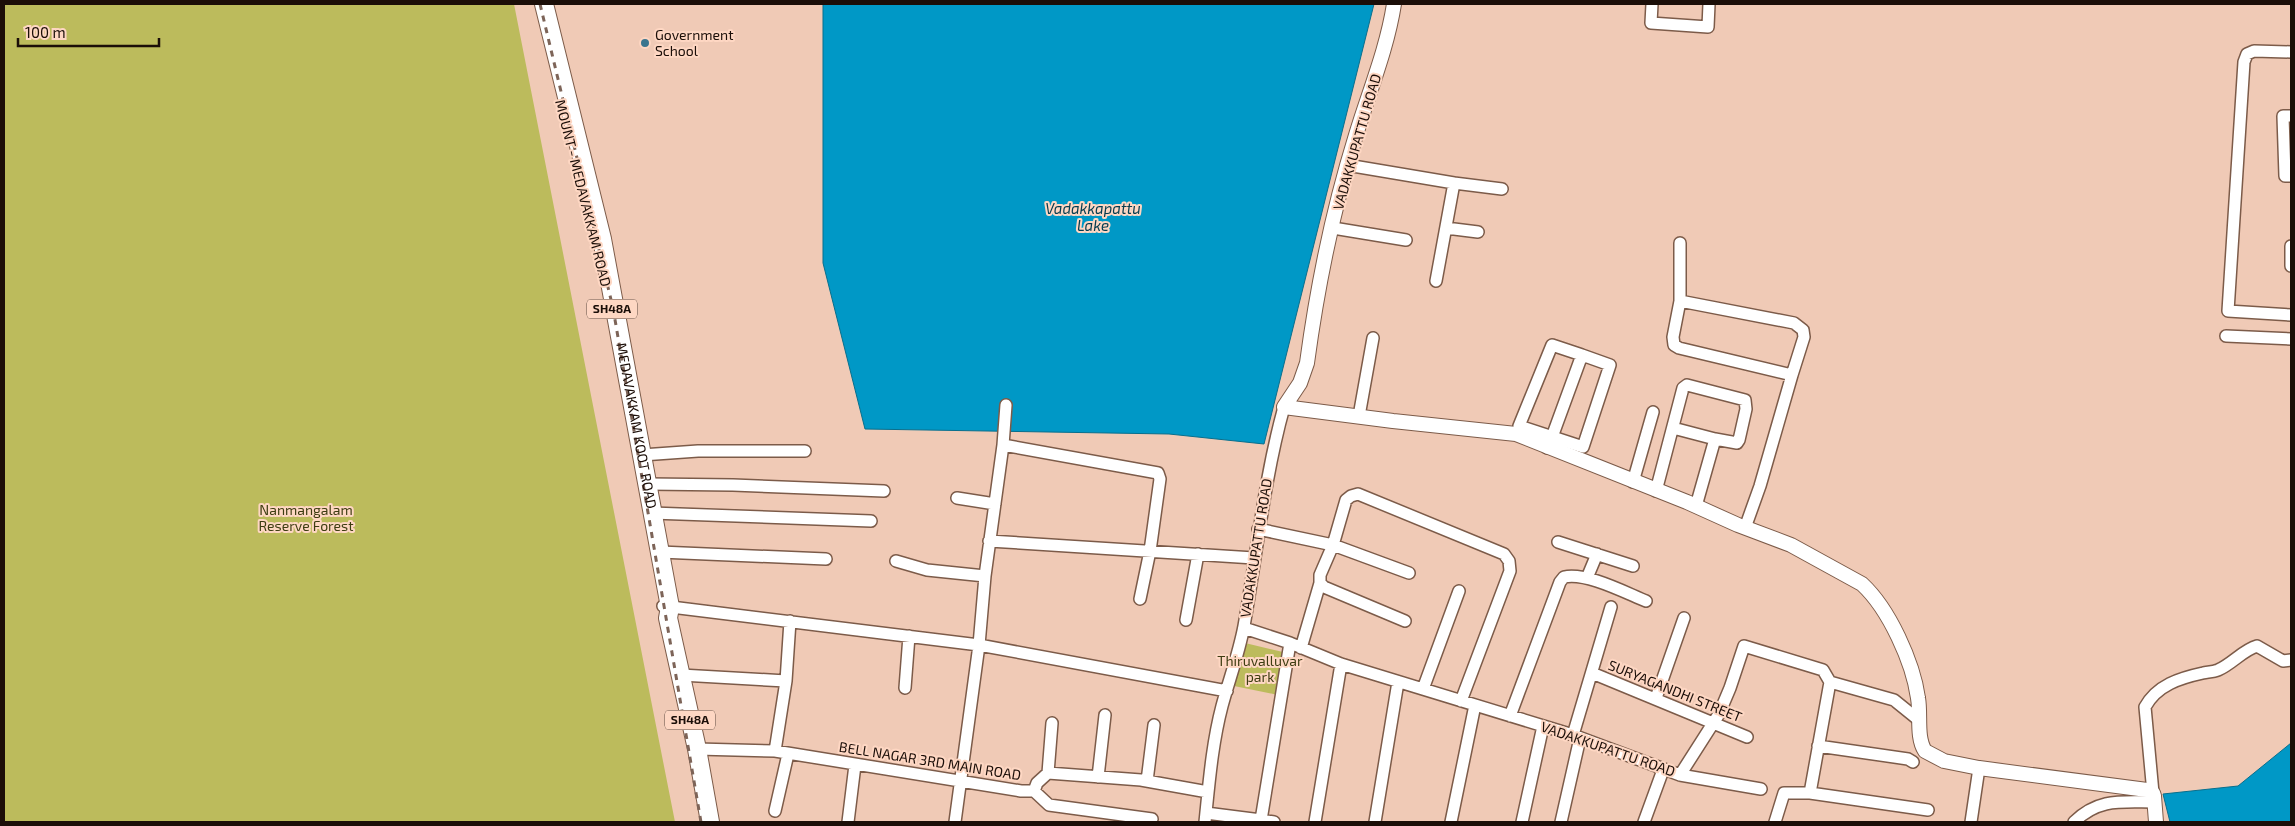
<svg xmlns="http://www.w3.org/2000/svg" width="2295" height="826" font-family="'Exo 2',sans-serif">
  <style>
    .green { fill: #bcbb5c }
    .water { fill: #0098c6; stroke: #086f8d }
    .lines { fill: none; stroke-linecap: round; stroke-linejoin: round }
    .minor-casing { stroke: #7c5b49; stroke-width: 14 }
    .tertiary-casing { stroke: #7c5b49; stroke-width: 16 }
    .primary-casing { stroke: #7c5b49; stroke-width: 20 }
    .minor { stroke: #fff; stroke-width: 11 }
    .tertiary { stroke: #fff; stroke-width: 14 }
    .primary { stroke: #fff; stroke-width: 18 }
    .rail { stroke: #7d6458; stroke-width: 3; stroke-dasharray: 6 6; stroke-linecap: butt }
    .poi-dot { fill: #3b758e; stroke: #fed7c3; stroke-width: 2 }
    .labels { text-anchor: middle; stroke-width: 4; stroke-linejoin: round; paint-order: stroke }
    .shield { fill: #fed7c3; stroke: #5f4a40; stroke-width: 1 }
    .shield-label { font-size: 12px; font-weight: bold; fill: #1b0e08 }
    .poi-label { font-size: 14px; fill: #1b0e08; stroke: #fed7c3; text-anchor: start }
    .street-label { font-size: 14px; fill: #1b0e08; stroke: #fed7c3 }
    .park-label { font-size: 14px; fill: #3d3c11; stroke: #fed7c3 }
    .water-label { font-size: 15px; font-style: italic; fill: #053b4f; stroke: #fed7c3 }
  </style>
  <rect width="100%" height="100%" fill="#f0cab6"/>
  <path class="green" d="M4,4H514L675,822H4Z
    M1245,643L1283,652L1278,695L1234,686Z"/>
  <path class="water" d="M823,4H1374L1264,444L1169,434L865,429L823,263Z
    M2291,743V822H2170L2163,794L2238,786Z"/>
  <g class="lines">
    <g class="minor-casing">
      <path id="minor" d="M1652,4L1651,23L1708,27L1709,4
        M2291,52L2254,51L2247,54L2244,62L2228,311L2291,315
        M2291,116H2283L2285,176H2291
        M1347,165L1454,183L1502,189
        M1333,228L1406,240
        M1446,228L1478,232
        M1680,243V301L1673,337L1674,345L1679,348L1792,375L1760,486L1745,528
        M2291,246V266
        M1436,281L1454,183
        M1680,301L1794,323L1803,330L1804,337L1792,375
        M2226,336L2291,339
        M1359,416L1373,338
        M1673,428L1715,439
        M1003,445L1158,473L1160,479L1150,551L1140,599
        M1547,448L1552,437L1582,355L1552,345L1519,426L1583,447L1610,365L1582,355
        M642,455L698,451H805
        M1633,482L1653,412
        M648,484L733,485L884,491
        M1656,491L1683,388L1687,385L1745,400L1746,409L1739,440L1737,443L1715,439L1696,506
        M957,498L995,504
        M652,513L871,521
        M1258,529L1333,545L1409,573
        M989,541L1254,558
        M1558,542L1633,566
        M660,552L826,559
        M896,561L927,570L985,576
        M1587,578L1597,554
        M663,606L979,645L985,576L1003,445L1006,405
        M1186,620L1198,554
        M1405,621L1324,587L1320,583V575L1333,545L1346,500L1351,496L1358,494L1504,554L1509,561L1510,571L1461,701
        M1244,628L1290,643L1341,664L1573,735L1680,775L1761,789
        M1301,648L1320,583
        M1592,673L1747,737
        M681,675L786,681L775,751
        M786,681L790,621
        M1830,682L1894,700L1920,721
        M905,688L909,636
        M1423,689L1459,591
        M1656,698L1684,618
        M1510,716L1560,582L1564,577C1586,572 1624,592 1646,601
        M1573,735L1611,607
        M1818,746L1908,759L1913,762
        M697,749L775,751L1021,791H1034L1037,783L1048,773L1141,780L1208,792
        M1048,773L1052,723
        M1680,775L1719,714L1730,688L1744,646L1823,670L1830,682L1810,793
        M1098,777L1105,715
        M1147,781L1154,725
        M1034,791L1049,805L1152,819
        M2153,793L2145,707C2157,685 2180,678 2203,673C2207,672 2213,672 2218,670C2232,664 2243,650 2257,646L2283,661L2291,660
        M775,811L788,754
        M1206,813L1261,820V822
        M848,822L855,765
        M955,822L979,645L1227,691
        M1205,822C1209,784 1212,744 1222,706C1229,680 1239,653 1244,626C1257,553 1264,479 1284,407
        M1274,822L1261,820L1290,643
        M1315,822L1341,664
        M1375,822L1398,682
        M1451,822L1475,705
        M1522,822L1543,726
        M1561,822L1580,738
        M1644,822L1663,770
        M1775,822L1784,793H1810L1928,810
        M1971,822L1979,768
        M2074,822C2099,798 2121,802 2154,802"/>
    </g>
    <g class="tertiary-casing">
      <path id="tertiary" d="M1394,4C1387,49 1369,92 1356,135C1334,206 1317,289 1307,363L1300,383L1284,407L1393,421L1516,434L1687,502L1738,525L1791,545L1862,584C1889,609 1913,662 1918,698C1921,715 1916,737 1925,751L1944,761L1979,768L2147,790L2153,793L2154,796L2156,822"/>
    </g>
    <g class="primary-casing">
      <g id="primary">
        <path id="s1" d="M544,4L602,239L670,607L668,618L697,749L710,822"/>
      </g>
    </g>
    <use href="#minor" class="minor"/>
    <use href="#tertiary" class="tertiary"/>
    <use href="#primary" class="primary"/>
    <path class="rail" d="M540,4L613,308L701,822"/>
  </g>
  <circle class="poi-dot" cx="645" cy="43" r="5"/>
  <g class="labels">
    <g class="shield">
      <rect x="587" y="299.5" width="50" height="19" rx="4"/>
      <rect x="665" y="710.5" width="50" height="19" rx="4"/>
    </g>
    <g class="shield-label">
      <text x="612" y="313">SH48A</text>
      <text x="690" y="724">SH48A</text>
    </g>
    <g class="poi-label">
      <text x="655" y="40">Government<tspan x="655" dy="16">School</tspan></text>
    </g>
    <g class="street-label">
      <text transform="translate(1357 142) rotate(-74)" y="5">VADAKKUPATTU ROAD</text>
      <text transform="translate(583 193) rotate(76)" y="5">MOUNT - MEDAVAKKAM ROAD</text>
      <text dy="5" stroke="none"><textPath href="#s1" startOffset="432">MEDAVAKKAM KOOT ROAD</textPath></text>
      <text transform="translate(1256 548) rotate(-81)" y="5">VADAKKUPATTU ROAD</text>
      <text transform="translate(1675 691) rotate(22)" y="5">SURYAGANDHI STREET</text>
      <text transform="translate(1608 749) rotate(19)" y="5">VADAKKUPATTU ROAD</text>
      <text transform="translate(930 761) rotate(9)" y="5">BELL NAGAR 3RD MAIN ROAD</text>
    </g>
    <g class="park-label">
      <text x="306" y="515">Nanmangalam<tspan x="306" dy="16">Reserve Forest</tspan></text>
      <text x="1260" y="666">Thiruvalluvar<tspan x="1260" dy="16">park</tspan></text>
    </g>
    <g class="water-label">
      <text x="1093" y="214">Vadakkapattu<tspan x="1093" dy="17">Lake</tspan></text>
    </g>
  </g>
  <rect width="2295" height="826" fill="none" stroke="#1b0e08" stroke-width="10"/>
  <path d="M18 38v8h141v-8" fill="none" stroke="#1b0e08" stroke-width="2.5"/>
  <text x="25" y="38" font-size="15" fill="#1b0e08" stroke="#fed7c3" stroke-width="4" paint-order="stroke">100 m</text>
</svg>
